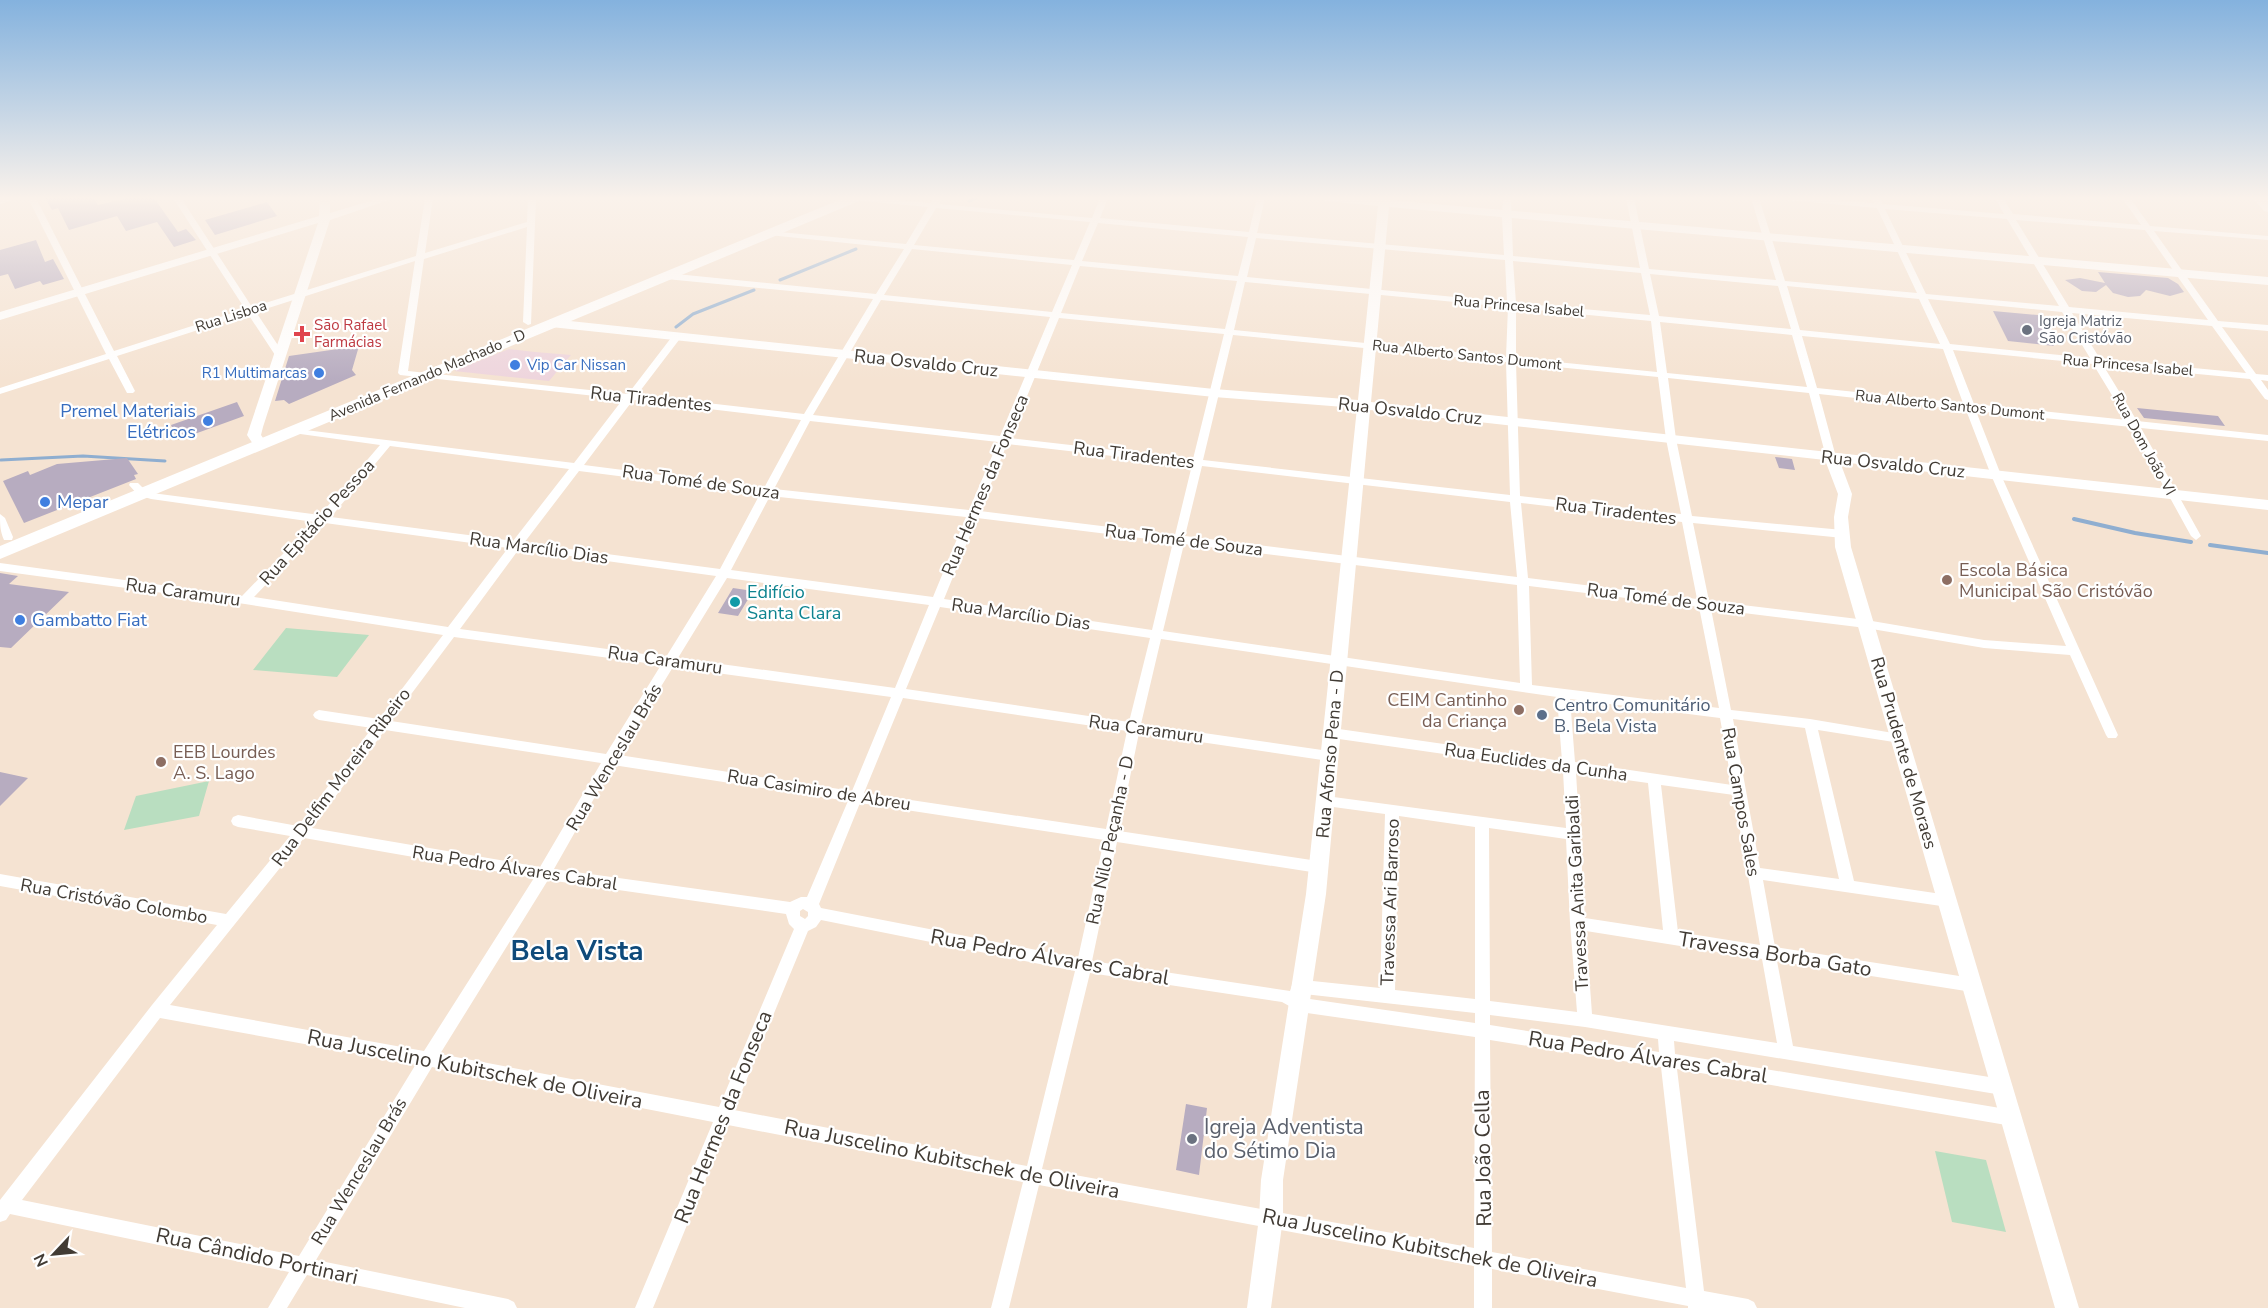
<svg xmlns="http://www.w3.org/2000/svg" width="2268" height="1308" font-family="'Nunito Sans',sans-serif">
  <style>
    .commercial { fill: #eed5dd }
    .green { fill: #b9dec0 }
    .lines { fill: none; stroke-linecap: round; stroke-linejoin: round }
    .stream-far1 { stroke: #8faed0; stroke-width: 3 }
    .stream { stroke: #8faed0; stroke-width: 4 }
    .building { fill: #b7acc0 }
    .street { fill: #fff; fill-rule: evenodd }
    .secondary { fill: #fff; fill-rule: evenodd }
    .primary { fill: #fff; fill-rule: evenodd }
    .worship-dot { fill: #6b7280; stroke: #fff; stroke-width: 2 }
    .health-dot { fill: #e0444e; stroke: #fff; stroke-width: 2 }
    .shop-dot { fill: #3f7fe0; stroke: #fff; stroke-width: 2 }
    .education-dot { fill: #8d6e63; stroke: #fff; stroke-width: 2 }
    .culture-dot { fill: #0f9aa8; stroke: #fff; stroke-width: 2 }
    .service-dot { fill: #5c6f8a; stroke: #fff; stroke-width: 2 }
    .labels { text-anchor: middle; stroke-width: 4.5; stroke-linejoin: round; paint-order: stroke }
    .far-street-label { font-size: 15px; fill: #413b34; stroke: #fff }
    .far-worship-label { font-size: 15px; fill: #5b616d; stroke: #fff; text-anchor: start }
    .far-health-label { font-size: 15px; fill: #be3a42; stroke: #fff; text-anchor: start }
    .far-shop-label { font-size: 15px; fill: #366cbe; stroke: #fff; text-anchor: start }
    .street-label { font-size: 18px; fill: #413b34; stroke: #fff }
    .shop-label { font-size: 18px; fill: #366cbe; stroke: #fff; text-anchor: start }
    .education-label { font-size: 18px; fill: #785e54; stroke: #fff; text-anchor: start }
    .culture-label { font-size: 18px; fill: #0d838f; stroke: #fff; text-anchor: start }
    .service-label { font-size: 18px; fill: #4e5e75; stroke: #fff; text-anchor: start }
    .near-street-label { font-size: 21px; fill: #413b34; stroke: #fff }
    .near-worship-label { font-size: 21px; fill: #5b616d; stroke: #fff; text-anchor: start }
    .near-district-label { font-size: 28px; font-weight: bold; fill: #0f4a7a; stroke: #fff }
  </style>
  <rect width="100%" height="100%" fill="#f5e3d2"/>
  <path class="commercial" d="M509,349L535,352L571,355L549,381L454,371Z"/>
  <path class="green" d="M286,628L369,635L337,677L253,670Z
    M209,781L199,816L124,830L136,796Z
    M1935,1151L1986,1160L2006,1232L1952,1222Z"/>
  <g class="lines">
    <path class="stream-far1" d="M969,201L977,198
      M780,280L856,249
      M676,327L693,314L754,290
      M1,460L83,456L165,461"/>
    <path class="stream" d="M2074,519L2135,533L2191,542
      M2210,545L2268,553"/>
  </g>
  <path class="building" d="M45,198H93L98,205L127,198H154L178,232L186,229L196,240L174,247L157,222L126,231L117,216L69,230L58,208L52,210Z
    M267,202L277,216L215,235L205,220Z
    M36,240L45,262L53,259L64,279L43,285L40,281L15,289L8,274L0,276V250Z
    M2098,272L2168,278L2178,284L2184,292L2170,296L2146,290L2140,296L2128,297L2113,293L2106,285L2096,292L2082,291L2065,280L2080,278L2105,283Z
    M1993,311L2038,315L2054,346L2008,341Z
    M359,346L352,370L356,375L289,404L284,400L275,401L289,356Z
    M237,402L244,416L178,440L171,425Z
    M2137,408L2218,416L2225,426L2144,418Z
    M1775,457L1792,459L1795,470L1779,468Z
    M127,458L138,474L134,475L136,479L24,523L3,481L28,471L30,475L57,464Z
    M0,573L18,576L9,584L69,592L11,648L0,647Z
    M733,588L753,591L738,616L718,613Z
    M0,772L28,778L0,806Z
    M1186,1104L1207,1108L1199,1175L1176,1170Z"/>
  <g class="lines">
    <path class="street" d="M28,198H36L114,351L245,309L173,198H181L252,307L416,256L425,198H433L425,253L527,222L528,198H536L531,324L528,325L523,322L527,227L424,259L408,371L628,394L674,334L677,333L682,336L637,395L804,414L873,299L666,279L662,276L666,273L876,294L904,249L769,235L765,233L769,231L906,244L928,207L852,200L848,198H873L931,203L934,198H942L939,204L1092,218L1100,198H1108L1100,218L1249,232L1257,198H1265L1257,233L1504,255L1502,217L1503,198H1511L1513,256L1640,268L1626,198H1634L1649,269L1776,280L1751,198H1759L1785,281L1917,293L1877,208L1786,200L1782,198H1809L1874,203L1872,198H1880L1883,204L2004,214L1995,198H2003L2013,214L2141,225L2122,198H2130L2150,226L2268,236V240L2154,231L2218,321L2268,325V331L2222,327L2256,374L2268,375V381L2261,380L2268,390V400L2265,399L2250,379L2103,365L2137,421L2268,435V441L2141,428L2201,536L2196,540L2191,536L2131,427L1976,411L2001,475L2118,735L2116,738H2108L2106,735L2070,655L1984,648L1866,628L1711,609L1731,710L1810,719L1905,735L1906,738L1905,741L1900,743L1818,730L1854,881L1948,895L1953,897L1955,901L1953,905L1948,907L1763,880L1775,947L1972,978L1977,980L1979,985L1977,990L1972,992L1777,961L1793,1046L2002,1079L2008,1082L2010,1087L2008,1092L2002,1095L1674,1041L1675,1054L2012,1110L2018,1112L2020,1118L2018,1124L2012,1126L1677,1069L1704,1291L1748,1299L1754,1302L1757,1308H1688V1306L1492,1269V1308H1474V1266L1039,1185L1009,1308H991L1023,1182L728,1125L653,1308H635L713,1122L432,1067L316,1260L508,1299L514,1302L517,1308H465L307,1275L287,1308H268L289,1272L10,1214L6,1220L0,1222V1200L152,1005L217,925L0,886V874L226,914L290,836L238,827L233,825L231,821L233,817L238,815L298,826L372,728L319,720L315,718L313,715L315,712L319,710L379,719L443,635L245,604L0,571V563L242,596L314,522L151,499L138,495L129,485L130,483H138L146,491L152,493L320,515L380,445L293,433L289,432V428L574,463L623,399L400,375L398,373L415,261L256,312L285,356L283,358H277L248,314L117,356L135,391L133,393H127L109,359L0,394V388L106,354ZM936,208L1090,222L1074,260L914,245ZM1885,209L2007,219L2059,306L1926,294ZM2016,220L2145,230L2208,320L2069,307ZM1098,223L1248,237L1238,276L1082,261ZM1256,238L1505,260L1507,302L1247,277ZM912,249L1072,265L1052,312L884,295ZM1513,261L1641,273L1650,315L1516,303ZM1080,266L1237,281L1225,329L1061,313ZM1650,274L1778,286L1791,329L1659,316ZM1245,282L1508,307L1506,357L1234,330ZM1787,286L1919,299L1940,344L1800,330ZM1928,299L2062,312L2090,358L1950,344ZM881,300L1050,317L1000,436L813,415ZM1516,308L1651,321L1657,372L1516,358ZM2072,313L2212,326L2246,373L2100,359ZM1059,318L1224,334L1193,459L1010,438ZM1660,322L1792,335L1807,387L1667,373ZM1233,335L1506,362L1510,495L1203,460ZM1802,336L1943,349L1963,403L1817,388ZM1953,350L2093,364L2127,420L1974,404ZM1516,363L1658,377L1666,439L1681,514L1520,496ZM1668,378L1809,393L1826,457L1831,460L1836,457L1819,394L1966,410L1991,475L2066,646L1984,640L1866,620L1709,601L1693,523L1843,538L1848,534L1843,530L1692,516L1676,439ZM633,400L801,420L764,488L584,465ZM810,421L998,442L969,510L774,489ZM1007,444L1192,465L1175,535L980,511ZM390,446L569,469L513,541L331,517ZM1202,466L1510,502L1517,577L1185,536ZM579,471L760,494L720,569L524,543ZM770,496L966,517L933,597L731,570ZM1521,503L1682,522L1697,599L1528,578ZM977,518L1173,542L1152,630L944,599ZM325,523L508,548L448,627L254,597ZM1184,544L1517,585L1520,683L1163,631ZM519,549L716,576L666,657L460,629ZM727,578L929,605L895,688L678,658ZM1529,586L1699,607L1719,708L1532,685ZM940,607L1150,638L1129,722L906,689ZM454,637L661,665L606,754L391,721ZM1161,639L1557,697L1562,761L1332,728L1328,730L1326,733L1328,736L1332,738L1563,771L1566,828L1326,796L1321,797L1319,801L1321,805L1326,806L1385,814L1380,988L1303,980L1292,985L1290,991L1092,961L1117,842L1318,873L1323,871L1325,867L1323,863L1318,861L1119,831L1139,733L1329,761L1334,760L1335,756L1334,752L1329,751L1141,724ZM673,667L891,697L852,791L619,755ZM903,698L1127,731L1106,829L864,793ZM1570,699L1720,718L1732,785L1575,762ZM1733,719L1805,728L1839,879L1760,868ZM385,730L601,763L540,867L312,828ZM613,765L848,801L807,897H801L790,902L554,869ZM1576,773L1648,783L1663,930L1585,918ZM1661,785L1734,795L1760,945L1678,932ZM860,803L1104,840L1078,958L821,908L819,904ZM1399,816L1475,827V999L1395,990ZM1489,828L1566,839L1570,923L1577,1012L1490,1001ZM304,838L534,878L424,1051L170,1005ZM548,880L786,914L789,924L794,929L719,1107L440,1054ZM803,909L808,912V916L805,919L800,916V911ZM821,920L1075,971L1027,1166L734,1110L808,931L816,927ZM1586,931L1762,959L1777,1043L1592,1014ZM1090,973L1282,1002L1300,1012L1475,1037L1474,1248L1042,1169ZM1304,994L1475,1013V1023L1303,998L1299,996ZM1490,1015L1585,1027L1658,1039L1659,1052L1490,1025ZM160,1018L416,1064L299,1256L22,1200ZM1490,1040L1661,1067L1686,1288L1492,1252Z
      M2244,198H2268V201L2248,200Z
      M0,514L5,518L13,537L12,540H4C0,531 0,524 0,514Z"/>
    <path class="secondary" d="M0,198H20L0,204Z
      M320,198H330V213L380,198H395L330,220L263,427L261,435L267,444L265,447H255L247,435L318,223L0,320V312L319,216Z
      M1321,198H1389V200L2268,277V285L1389,207L1371,402L2268,500V510L1840,462L1852,494L1848,517L1851,547L2079,1308H2055L1835,547L1834,517L1838,494L1825,460L1370,410L1326,894L1283,1180V1218L1271,1308H1247L1259,1218L1261,1180L1306,894L1357,408L1214,397L551,327L545,323L551,319L1214,389L1358,400L1378,206L1326,201Z
      M2253,198H2264L2268,202V212L2264,211Z"/>
    <path class="primary" d="M844,198H860L859,201L0,559V546Z"/>
  </g>
  <linearGradient id="sky" x2="0" y2="1"><stop stop-color="#84b2de"/><stop offset="0.52" stop-color="#faf2eb"/><stop offset="1" stop-color="#faf2eb" stop-opacity="0"/></linearGradient>
  <rect width="2268" height="381" fill="url(#sky)"/>
  <g class="worship-dot">
    <circle cx="2027" cy="330" r="6"/>
    <circle cx="1192" cy="1139" r="6"/>
  </g>
  <path class="health-dot" d="M299 325h6v6h6v6h-6v6h-6v-6h-6v-6h6z"/>
  <g class="shop-dot">
    <circle cx="515" cy="365" r="6"/>
    <circle cx="319" cy="373" r="6"/>
    <circle cx="208" cy="421" r="6"/>
    <circle cx="45" cy="502" r="6"/>
    <circle cx="20" cy="620" r="6"/>
  </g>
  <g class="education-dot">
    <circle cx="1947" cy="580" r="6"/>
    <circle cx="1519" cy="710" r="6"/>
    <circle cx="161" cy="762" r="6"/>
  </g>
  <circle class="culture-dot" cx="735" cy="602" r="6"/>
  <circle class="service-dot" cx="1542" cy="715" r="6"/>
  <g class="labels">
    <g class="far-street-label">
      <text transform="translate(1519 306) rotate(5)" y="5">Rua Princesa Isabel</text>
      <text transform="translate(231 316) rotate(-18)" y="5">Rua Lisboa</text>
      <text transform="translate(1467 355) rotate(6)" y="5">Rua Alberto Santos Dumont</text>
      <text transform="translate(2128 365) rotate(5)" y="5">Rua Princesa Isabel</text>
      <text transform="translate(427 375) rotate(-23)" y="5">Avenida Fernando Machado - D</text>
      <text transform="translate(1950 405) rotate(6)" y="5">Rua Alberto Santos Dumont</text>
      <text transform="translate(2144 444) rotate(61)" y="5">Rua Dom João VI</text>
    </g>
    <g class="far-worship-label">
      <text x="2039" y="326">Igreja Matriz<tspan x="2039" dy="17">São Cristóvão</tspan></text>
    </g>
    <g class="far-health-label">
      <text x="314" y="330">São Rafael<tspan x="314" dy="17">Farmácias</tspan></text>
    </g>
    <g class="far-shop-label">
      <text x="527" y="370">Vip Car Nissan</text>
      <text x="307" y="378" text-anchor="end">R1 Multimarcas</text>
    </g>
    <g class="street-label">
      <text transform="translate(926 363) rotate(6)" y="6">Rua Osvaldo Cruz</text>
      <text transform="translate(651 399) rotate(6)" y="6">Rua Tiradentes</text>
      <text transform="translate(1410 411) rotate(6)" y="6">Rua Osvaldo Cruz</text>
      <text transform="translate(1134 455) rotate(7)" y="6">Rua Tiradentes</text>
      <text transform="translate(1893 464) rotate(6)" y="6">Rua Osvaldo Cruz</text>
      <text transform="translate(701 482) rotate(8)" y="6">Rua Tomé de Souza</text>
      <text transform="translate(985 485) rotate(-67)" y="6">Rua Hermes da Fonseca</text>
      <text transform="translate(1616 511) rotate(7)" y="6">Rua Tiradentes</text>
      <text transform="translate(317 522) rotate(-48)" y="6">Rua Epitácio Pessoa</text>
      <text transform="translate(1184 540) rotate(7)" y="6">Rua Tomé de Souza</text>
      <text transform="translate(539 548) rotate(8)" y="6">Rua Marcílio Dias</text>
      <text transform="translate(183 592) rotate(8)" y="6">Rua Caramuru</text>
      <text transform="translate(1666 599) rotate(7)" y="6">Rua Tomé de Souza</text>
      <text transform="translate(1021 614) rotate(8)" y="6">Rua Marcílio Dias</text>
      <text transform="translate(665 660) rotate(8)" y="6">Rua Caramuru</text>
      <text transform="translate(1146 729) rotate(8)" y="6">Rua Caramuru</text>
      <text transform="translate(1904 753) rotate(74)" y="6">Rua Prudente de Moraes</text>
      <text transform="translate(1330 754) rotate(-85)" y="6">Rua Afonso Pena - D</text>
      <text transform="translate(614 757) rotate(-59)" y="6">Rua Wenceslau Brás</text>
      <text transform="translate(1536 762) rotate(8)" y="6">Rua Euclides da Cunha</text>
      <text transform="translate(341 777) rotate(-53)" y="6">Rua Delfim Moreira Ribeiro</text>
      <text transform="translate(819 790) rotate(9)" y="6">Rua Casimiro de Abreu</text>
      <text transform="translate(1741 802) rotate(80)" y="6">Rua Campos Sales</text>
      <text transform="translate(1110 840) rotate(-78)" y="6">Rua Nilo Peçanha - D</text>
      <text transform="translate(515 868) rotate(9)" y="6">Rua Pedro Álvares Cabral</text>
      <text transform="translate(1577 893) rotate(-93)" y="6">Travessa Anita Garibaldi</text>
      <text transform="translate(114 901) rotate(10)" y="6">Rua Cristóvão Colombo</text>
      <text transform="translate(1390 902) rotate(-88)" y="6">Travessa Ari Barroso</text>
      <text transform="translate(359 1171) rotate(-59)" y="6">Rua Wenceslau Brás</text>
    </g>
    <g class="shop-label">
      <text x="196" y="417" text-anchor="end">Premel Materiais<tspan x="196" dy="21">Elétricos</tspan></text>
      <text x="57" y="508">Mepar</text>
      <text x="32" y="626">Gambatto Fiat</text>
    </g>
    <g class="education-label">
      <text x="1959" y="576">Escola Básica<tspan x="1959" dy="21">Municipal São Cristóvão</tspan></text>
      <text x="1507" y="706" text-anchor="end">CEIM Cantinho<tspan x="1507" dy="21">da Criança</tspan></text>
      <text x="173" y="758">EEB Lourdes<tspan x="173" dy="21">A. S. Lago</tspan></text>
    </g>
    <g class="culture-label">
      <text x="747" y="598">Edifício<tspan x="747" dy="21">Santa Clara</tspan></text>
    </g>
    <g class="service-label">
      <text x="1554" y="711">Centro Comunitário<tspan x="1554" dy="21">B. Bela Vista</tspan></text>
    </g>
    <g class="near-street-label">
      <text transform="translate(1775 954) rotate(9)" y="7">Travessa Borba Gato</text>
      <text transform="translate(1050 957) rotate(10)" y="7">Rua Pedro Álvares Cabral</text>
      <text transform="translate(1648 1057) rotate(9)" y="7">Rua Pedro Álvares Cabral</text>
      <text transform="translate(475 1069) rotate(11)" y="7">Rua Juscelino Kubitschek de Oliveira</text>
      <text transform="translate(723 1117) rotate(-68)" y="7">Rua Hermes da Fonseca</text>
      <text transform="translate(1483 1158) rotate(-91)" y="7">Rua João Cella</text>
      <text transform="translate(952 1159) rotate(11)" y="7">Rua Juscelino Kubitschek de Oliveira</text>
      <text transform="translate(1430 1248) rotate(11)" y="7">Rua Juscelino Kubitschek de Oliveira</text>
      <text transform="translate(257 1256) rotate(12)" y="7">Rua Cândido Portinari</text>
    </g>
    <g class="near-worship-label">
      <text x="1204" y="1134">Igreja Adventista<tspan x="1204" dy="24">do Sétimo Dia</tspan></text>
    </g>
    <g class="near-district-label">
      <text x="577" y="960">Bela Vista</text>
    </g>
  </g>
  <g transform="translate(54 1254) rotate(244)" stroke="#ffffff" stroke-width="4.5" paint-order="stroke">
  <path d="M0-4.5L10 22L0 15L-10 22Z" fill="#413b34"/>
  <text y="-9" font-size="16" font-weight="bold" text-anchor="middle" fill="#413b34">N</text>
  </g>
</svg>
